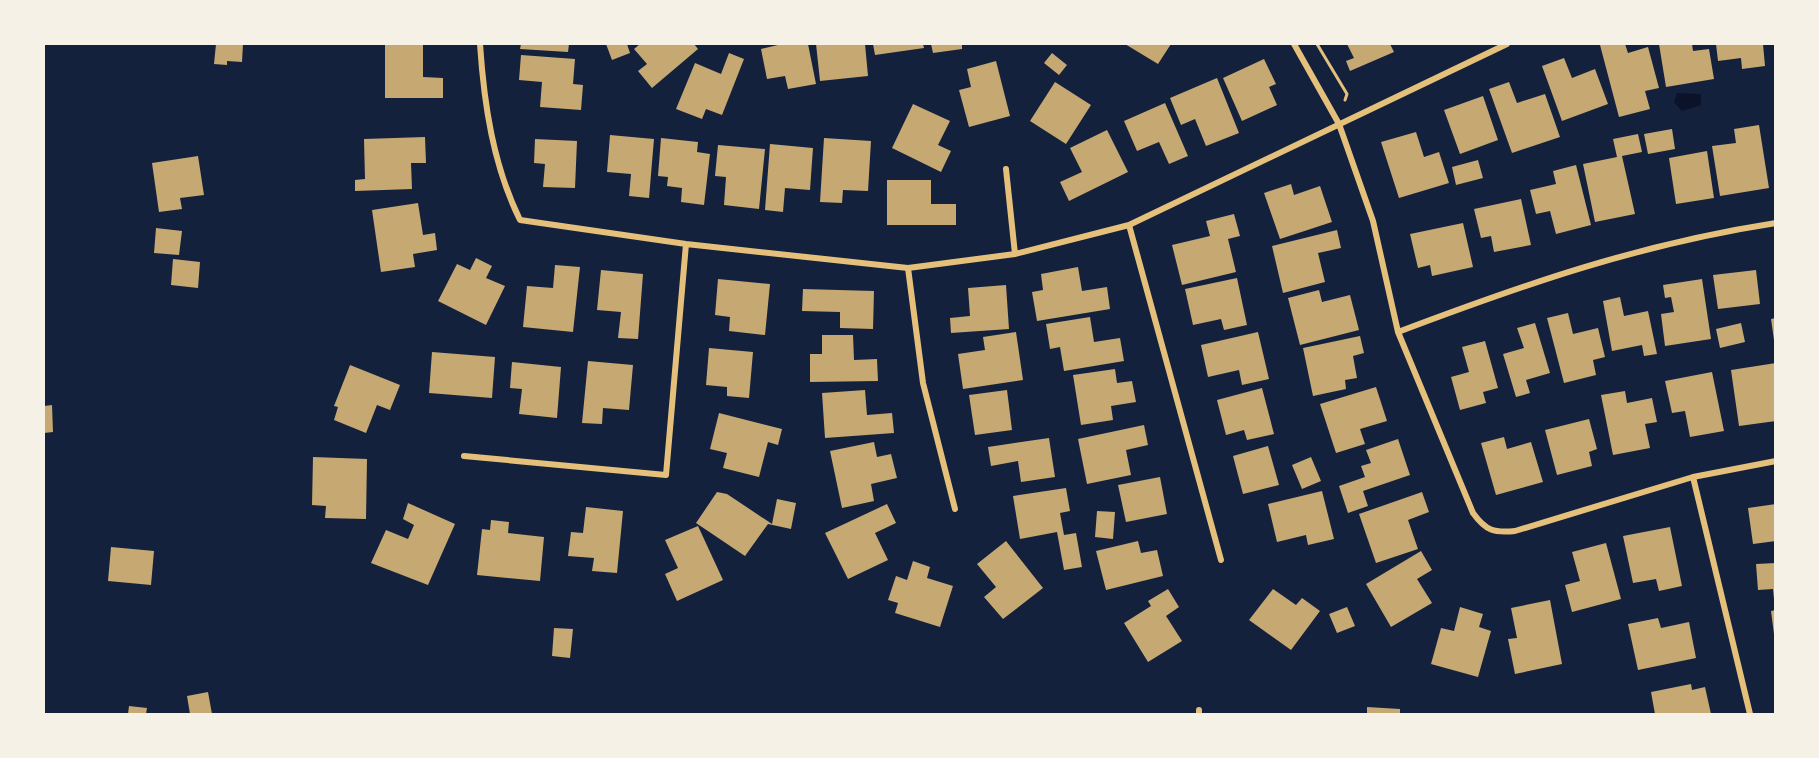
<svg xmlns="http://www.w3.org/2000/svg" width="1819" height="758" font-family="Roboto,sans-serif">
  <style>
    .water { fill: #0b132b }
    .building { fill: #c6a872 }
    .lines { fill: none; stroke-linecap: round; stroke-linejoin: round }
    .path { stroke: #e5c07b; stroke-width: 3 }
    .minor { stroke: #e5c07b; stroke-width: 6 }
  </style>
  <rect width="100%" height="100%" fill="#14213d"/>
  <path class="water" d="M1677,93L1701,94V105L1682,111L1674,102Z"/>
  <path class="building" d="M216,44H243L242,62L227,61V65L214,64Z
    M385,44H423V77L443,78V98H385Z
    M521,44H569L568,52L520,49Z
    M606,44H627L630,53L612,60Z
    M640,44H694L698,49L652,88L638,71L647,64L634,49Z
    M782,44H808L816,84L788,89L785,76L767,79L761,49Z
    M816,44H865L868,76L820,81Z
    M873,44H923L924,48L875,55Z
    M931,44H962V49L933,53Z
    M1125,44H1171L1158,64Z
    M1347,44H1390L1394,52L1350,71L1346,61L1354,58Z
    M1606,44H1625L1628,53L1648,47L1659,88L1645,91L1650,109L1619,117L1600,45Z
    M1659,44H1692L1693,51L1709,49L1714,79L1666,87Z
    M1716,44H1763L1765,66L1742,69L1741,58L1718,61Z
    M729,53L744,59L722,115L706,109L702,119L676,109L695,63L721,74Z
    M1052,53L1067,65L1059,75L1044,63Z
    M521,55L575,59L573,84L583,85L581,110L540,107L542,82L519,80Z
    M1564,58L1572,78L1595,69L1608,104L1562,121L1542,66Z
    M1264,59L1276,84L1269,87L1277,105L1242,121L1223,78Z
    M996,61L1010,116L969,127L959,90L971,87L967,69Z
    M1217,78L1239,133L1206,146L1195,119L1181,125L1170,98Z
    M1055,82L1091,105L1066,144L1030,121Z
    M1509,82L1517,103L1545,94L1560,137L1512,153L1489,89Z
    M1483,96L1498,140L1460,154L1444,110Z
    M1165,103L1188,156L1169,164L1159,142L1137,151L1124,121Z
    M913,104L950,121L938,145L951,151L941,172L892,148Z
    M1759,125L1769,188L1720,196L1712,146L1736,143L1734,129Z
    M1672,129L1675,149L1648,154L1644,134Z
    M1107,130L1128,172L1069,201L1060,182L1082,172L1070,148Z
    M1416,132L1424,157L1439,152L1449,183L1399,198L1381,142Z
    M1638,134L1642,152L1622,156L1635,214L1595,222L1583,164L1617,157L1613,139Z
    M610,135L654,139L649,198L629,196L631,174L607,172Z
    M425,137L426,163H411L412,189L355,191V180L365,179L364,139Z
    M661,138L698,142L697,152L710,154L704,205L681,202L682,188L667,186L668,177L658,176Z
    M824,138L871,141L868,191L843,190L842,203L820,202Z
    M535,139L577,141L575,188L543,187L545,164L534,163Z
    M770,144L813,148L810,190L785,188L783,212L765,210Z
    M718,145L765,149L759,209L724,205L726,177L715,176Z
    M1707,151L1714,198L1676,204L1669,158Z
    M198,156L204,195L180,198L182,209L159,212L152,163Z
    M1478,160L1483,178L1456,185L1452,167Z
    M1576,165L1591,225L1556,234L1550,211L1536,214L1530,190L1556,184L1553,171Z
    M887,180H931V204H956V225H887Z
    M1291,184L1294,195L1320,186L1332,222L1280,239L1264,193Z
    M1521,199L1531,245L1494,252L1491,236L1481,238L1474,209Z
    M418,203L423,235L435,233L437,250L413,254L415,267L381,272L372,210Z
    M1234,214L1240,236L1228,239L1236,272L1182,285L1172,245L1210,236L1206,221Z
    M1463,223L1473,267L1432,276L1430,265L1418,268L1410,234Z
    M156,228L182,231L179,255L154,253Z
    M1337,230L1341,248L1318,253L1325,282L1283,293L1272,246Z
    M476,258L492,266L486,278L505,286L486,325L438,301L457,264L470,270Z
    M173,259L200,262L198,288L171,285Z
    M555,265L580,267L573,332L523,327L527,286L553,288Z
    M1078,267L1082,291L1107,287L1110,309L1037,321L1032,292L1043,290L1041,274Z
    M601,270L643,274L638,339L618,338L621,312L597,310Z
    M1756,270L1760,304L1718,309L1713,275Z
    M1237,278L1247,325L1224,330L1221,319L1193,325L1185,289Z
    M718,279L770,284L765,335L729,331L730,317L715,315Z
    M1702,279L1711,339L1665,346L1661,314L1674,312L1671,297L1665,298L1663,285Z
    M1006,285L1009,329L951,333L950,318L970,316L968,288Z
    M803,289L874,291L873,329L840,328V312L802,311Z
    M1319,290L1322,302L1350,295L1359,330L1300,345L1288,298Z
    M1620,297L1624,316L1648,311L1657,354L1644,356L1642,345L1612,351L1603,301Z
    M1568,313L1573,334L1598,328L1605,357L1593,360L1596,375L1564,383L1547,318Z
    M1090,317L1094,342L1120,338L1124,361L1064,371L1060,347L1050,349L1046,324Z
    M1776,318V340H1774L1771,319Z
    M1535,323L1550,373L1526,380L1530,393L1516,397L1503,354L1524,348L1517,328Z
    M1741,323L1745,342L1720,348L1716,329Z
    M1016,332L1023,380L963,389L958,354L985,350L983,337Z
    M1258,332L1269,379L1242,385L1239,370L1208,377L1201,345Z
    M822,335H853L854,360L877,359L878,381L810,382V354H822Z
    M1360,336L1364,353L1353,356L1357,378L1345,380L1346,389L1313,396L1303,348Z
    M1485,341L1498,388L1483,392L1486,403L1460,410L1451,377L1469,372L1462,347Z
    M709,348L753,352L749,398L727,396V387L706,385Z
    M432,352L495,357L492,398L429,393Z
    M588,361L633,365L629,410L603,408L602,424L582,423Z
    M512,362L561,367L557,418L519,414L522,389L510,388Z
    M1776,363V421L1739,426L1731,370Z
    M350,365L400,385L390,410L377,405L366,433L334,420L338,407L334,406Z
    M1115,369L1117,383L1132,381L1136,402L1111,406L1113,420L1081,425L1073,375Z
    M1712,372L1724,431L1690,437L1685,411L1672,413L1665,381Z
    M1376,387L1387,421L1360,429L1365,444L1336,453L1320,404Z
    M1262,388L1274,434L1247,440L1244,430L1226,435L1217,400Z
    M865,390L867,415L892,413L894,433L825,438L822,393Z
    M1007,390L1012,430L975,435L969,395Z
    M1625,391L1627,403L1652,398L1657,422L1645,424L1650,448L1613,455L1601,395Z
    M52,405L53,432L44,433V406Z
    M719,413L782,429L778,445L768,442L759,477L723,468L727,453L710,449Z
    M1589,419L1597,449L1589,452L1592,466L1557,475L1545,430Z
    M1144,425L1148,445L1126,450L1131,475L1087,484L1078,439Z
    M1504,437L1507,449L1531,442L1543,482L1496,495L1481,443Z
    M1049,438L1055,477L1021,482L1018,461L991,466L988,447Z
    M1398,439L1410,475L1363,491L1368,506L1348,513L1339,486L1365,477L1361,466L1371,463L1366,450Z
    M874,442L877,457L891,454L897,478L871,484L874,501L842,508L830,451Z
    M1268,446L1279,485L1243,494L1233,456Z
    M313,457L367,459L366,519L325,518L326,506L312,505Z
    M1311,457L1321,481L1302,489L1292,465Z
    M1160,477L1167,514L1126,522L1118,485Z
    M1066,488L1070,511L1060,513L1064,535L1076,533L1082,567L1064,570L1057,532L1020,539L1013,496Z
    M1322,491L1334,539L1308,545L1306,535L1277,542L1268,504Z
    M717,492L727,494L772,524L777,499L796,503L791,529L768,524L745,556L696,523Z
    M1422,492L1429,512L1408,520L1418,549L1376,563L1359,514Z
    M408,503L455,524L428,585L371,563L386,530L408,539L414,525L403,519Z
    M887,504L896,523L875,533L888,560L848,579L825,533Z
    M1776,504V541L1753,544L1748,508Z
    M586,507L623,511L617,573L592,571L594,558L568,556L571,532L583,533Z
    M1097,511L1115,512L1113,539L1095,537Z
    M491,520L509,522L508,533L544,537L540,581L477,575L482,529L490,530Z
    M698,526L723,580L677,601L665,574L678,568L665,540Z
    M1670,527L1682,586L1659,591L1656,579L1633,583L1623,536Z
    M1006,541L1043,588L1003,619L984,597L996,587L977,564Z
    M1138,541L1141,553L1157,550L1163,576L1106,590L1096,551Z
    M1606,543L1621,599L1572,612L1565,585L1580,581L1572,552Z
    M111,547L154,551L151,585L108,581Z
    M1421,551L1432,570L1417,579L1432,603L1391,627L1366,584Z
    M913,561L930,567L927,578L953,586L940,627L895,613L898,603L888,600L896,576L907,580Z
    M1776,563V599H1774L1773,589L1758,590L1756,564Z
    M1168,589L1179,607L1166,616L1182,641L1148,662L1124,623L1151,606L1148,601Z
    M1273,589L1296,605L1302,598L1320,611L1291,650L1249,620Z
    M1550,600L1562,664L1515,674L1508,639L1517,638L1511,608Z
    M1347,607L1355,626L1337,633L1329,614Z
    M1460,607L1483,614L1479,627L1491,631L1478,677L1431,664L1441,628L1454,631Z
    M1776,610V634H1774L1771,611Z
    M1658,618L1661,628L1689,622L1696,658L1638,670L1628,624Z
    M554,628L573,629L570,658L552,656Z
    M1691,684L1692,690L1705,687L1711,714H1655L1651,692Z
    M208,692L212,714H190L187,696Z
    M129,706L147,708L146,714H128Z
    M1367,707L1400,709V714H1367Z"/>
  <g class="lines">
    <path class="path" d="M1317,44L1347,94L1345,100"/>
    <path class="minor" d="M480,44C484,104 493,165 520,220L686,244L908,268L1015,254L1129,225L1507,44
      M1294,44L1339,124L1373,221L1398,332L1473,513C1486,531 1494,533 1515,531L1693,477L1776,461
      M1006,169L1015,254
      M1129,225L1221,560
      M908,268L923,383L955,509
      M1398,332C1525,284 1640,244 1776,223
      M464,456L666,475L686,244
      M1693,477L1750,714
      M1199,710V714"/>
  </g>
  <rect width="1819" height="758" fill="none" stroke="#f6f1e7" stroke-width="90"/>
</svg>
